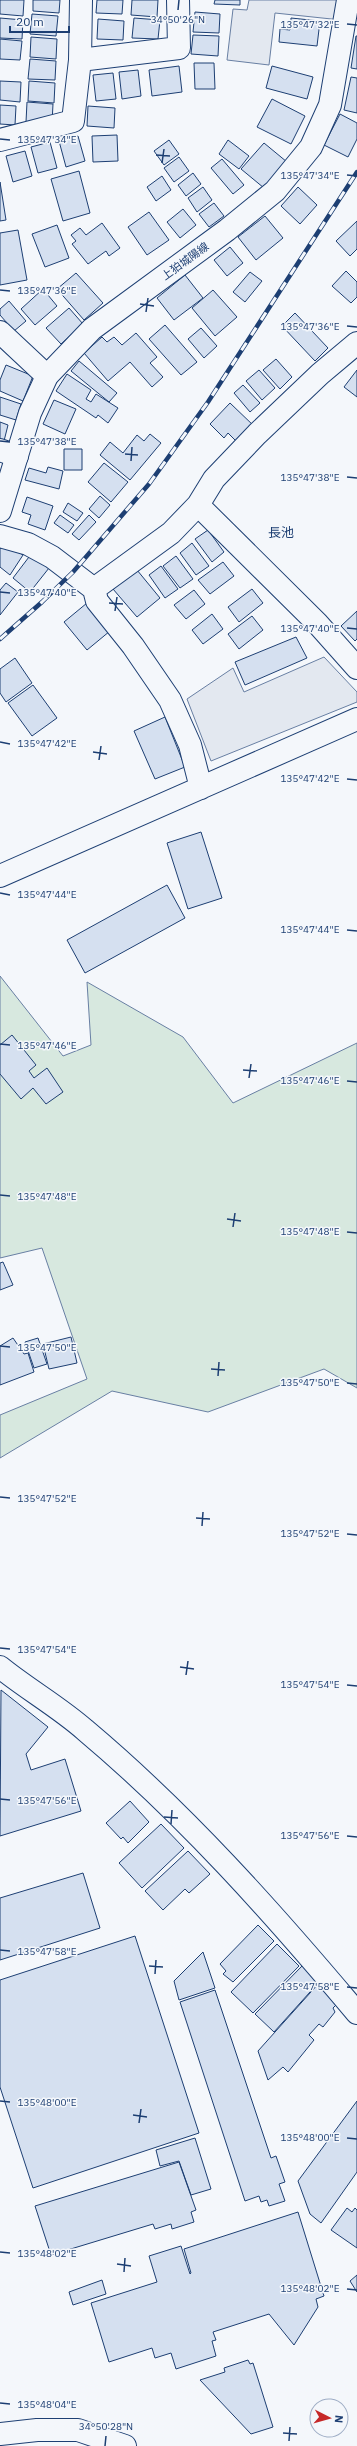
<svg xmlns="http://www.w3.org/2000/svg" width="357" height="2446" font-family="'IBM Plex Sans','Noto Sans JP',sans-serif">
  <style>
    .green { fill: #d7e8df; stroke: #687fa3 }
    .parking { fill: #e3e8f0; stroke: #687fa3 }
    .building { fill: #d5e0f0; stroke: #1d3f73 }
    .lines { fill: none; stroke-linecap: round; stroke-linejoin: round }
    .minor-casing { stroke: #1d3f73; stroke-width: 24 }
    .major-casing { stroke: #1d3f73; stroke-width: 24 }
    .minor { stroke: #f4f7fb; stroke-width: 22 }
    .major { stroke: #f4f7fb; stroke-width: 22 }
    .rail-casing { stroke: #1d3f73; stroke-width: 4.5 }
    .rail { stroke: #f4f7fb; stroke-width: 3; stroke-dasharray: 9; stroke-linecap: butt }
    .ticks { fill: none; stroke: #1d3f73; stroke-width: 1.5 }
    .labels { text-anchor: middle; stroke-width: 3; stroke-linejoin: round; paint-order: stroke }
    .street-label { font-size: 11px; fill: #1d3f73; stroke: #f4f7fb }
    .quarter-label { font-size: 13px; fill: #1d3f73; stroke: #f4f7fb }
    .ticks-label { font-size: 10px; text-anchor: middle; fill: #1d3f73; stroke: #f4f7fb; stroke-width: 3; stroke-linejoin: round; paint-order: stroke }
  </style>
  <rect width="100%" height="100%" fill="#f4f7fb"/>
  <path class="green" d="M0,976L63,1056L91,1045L87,982L183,1037L233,1103L357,1043V1388L324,1369L208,1412L112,1391L0,1458V1415L87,1379L42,1248L0,1258Z"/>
  <path class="parking" d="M249,0H343L341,20L275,13L269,65L227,60L233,9L247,10Z
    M324,657L357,692V702L211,761L187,699L233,668L244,692Z"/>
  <path class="building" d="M0,0H24L23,16L0,14Z
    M33,0H60L59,13L33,11Z
    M97,0H123L122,14L96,13Z
    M132,0H158L157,17L131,15Z
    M215,0H240V5L214,4Z
    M195,12L220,14L219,33L193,32Z
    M32,14L58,16L56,36L30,34Z
    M0,18L23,20L22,39L0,38Z
    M134,18L160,20L158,39L132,38Z
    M291,18L320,21L317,46L279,42L280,29L290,30Z
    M98,19L124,21L123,40L97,39Z
    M193,35L219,36L218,56L191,54Z
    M356,36H357V69L351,68Z
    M31,37L57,39L56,59L30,57Z
    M0,39L22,41L20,60L0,59Z
    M30,59L56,61L55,80L28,79Z
    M194,63H214L215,89H195Z
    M179,66L182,92L152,96L149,70Z
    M272,66L313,77L307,99L266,88Z
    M138,70L141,96L122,99L119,72Z
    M113,73L116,99L96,101L93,75Z
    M351,77L357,78V113L344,110Z
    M0,81L21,82L20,102L0,100Z
    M29,81L55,83L54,103L28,101Z
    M272,99L305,116L291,144L257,127Z
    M27,102L53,104L52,123L26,122Z
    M0,105L16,106L15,125L0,124Z
    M88,106L115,108L114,128L87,126Z
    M340,114L357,123V139L348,157L324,145Z
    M117,135L118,161L93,162L92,136Z
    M78,136L85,161L66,167L59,141Z
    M169,140L179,154L164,165L154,151Z
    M228,140L249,156L239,169L219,154Z
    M50,142L57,168L38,173L31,147Z
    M264,143L287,162L264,188L241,169Z
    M25,151L32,176L13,182L6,156Z
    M179,157L189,171L174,182L164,168Z
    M222,159L244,185L233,194L211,168Z
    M79,171L90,213L63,221L51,179Z
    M193,173L201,184L186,196L178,185Z
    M162,176L171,190L156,201L147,187Z
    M0,182L6,220L0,221Z
    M203,187L212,200L197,212L188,198Z
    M298,187L317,205L300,224L281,206Z
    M214,203L224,216L209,227L199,214Z
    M183,209L196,225L180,238L167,222Z
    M149,212L169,240L147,255L128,227Z
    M265,216L283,238L256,260L238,237Z
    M357,221V249L350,256L336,241Z
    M102,223L120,248L109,256L106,251L88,264L72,244L76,241L71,235L80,228L86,235Z
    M57,225L69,258L45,267L32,234Z
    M18,230L27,280L0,285V233Z
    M230,247L243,263L227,276L214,260Z
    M346,271L357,282V297L351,303L332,286Z
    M250,272L262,281L245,302L233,292Z
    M76,273L103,303L84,320L57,289Z
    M185,275L203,298L174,320L157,298Z
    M43,289L57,306L35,325L21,309Z
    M213,290L237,317L215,336L192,308Z
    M9,301L26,321L14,331L0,315V309Z
    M69,308L83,324L61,344L46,328Z
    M295,313L328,348L315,361L282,326Z
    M165,325L197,362L181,375L149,339Z
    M201,328L217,346L204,358L188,339Z
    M136,333L157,357L150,363L163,377L152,387L130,362L108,381L84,353L102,337L107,342L114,337L122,345Z
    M276,359L292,377L280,389L263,370Z
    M79,361L117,393L109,402L71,371Z
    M6,365L33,376L23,401L0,391V380Z
    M259,370L275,388L262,400L246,381Z
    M357,370V397L344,387Z
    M67,374L91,390L86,399L91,402L96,394L118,408L108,423L98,415L96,418L56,391Z
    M243,385L260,403L250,412L234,393Z
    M0,397L21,404L16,420L0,415Z
    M54,400L76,409L65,434L43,424Z
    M230,403L255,427L238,443L228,433L224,438L210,424Z
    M0,422L8,425L4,441L0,440Z
    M150,434L161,443L130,480L100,455L110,442L123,453L137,435L144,441Z
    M64,449H82V470H64Z
    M104,463L128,482L111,502L88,482Z
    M48,467L63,471L59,489L25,480L29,468L46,473Z
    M100,496L110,505L99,518L89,509Z
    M27,497L53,506L45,530L28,524L31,515L22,512Z
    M68,503L83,513L77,521L63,512Z
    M60,515L74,525L68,533L54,523Z
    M89,515L96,522L79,540L72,534Z
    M208,530L224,552L212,562L195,539Z
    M4,543L23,555L10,575L0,567V549Z
    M192,543L209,566L196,575L180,553Z
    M32,553L49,568L30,592L13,578Z
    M176,556L193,579L180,588L163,566Z
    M223,562L234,576L210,594L198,580Z
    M161,566L178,589L165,598L149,575Z
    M137,570L160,598L137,617L113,589Z
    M6,583L18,592L0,615V590Z
    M252,589L263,603L239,622L228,607Z
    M194,590L205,604L186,619L174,605Z
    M87,603L110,631L87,650L64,622Z
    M357,611V639L355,641L341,626Z
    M212,614L223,629L203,644L192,630Z
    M252,616L263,630L239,649L228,634Z
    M296,637L307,658L245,685L235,662Z
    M15,658L32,683L6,702L0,693V669Z
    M33,685L57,718L32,736L8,703Z
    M165,717L185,767L155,779L134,731Z
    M201,832L222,898L188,909L167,843Z
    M167,885L185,918L85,973L67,940Z
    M12,1035L36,1065L29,1071L34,1078L47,1068L63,1092L46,1104L33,1088L21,1099L0,1074V1045Z
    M3,1262L13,1285L0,1290V1263Z
    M71,1337L77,1363L49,1369L43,1344Z
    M13,1338L24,1354L28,1353L34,1372L0,1385V1346Z
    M38,1338L47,1364L34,1368L25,1342Z
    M1,1690L48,1727L26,1754L31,1770L65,1759L81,1811L0,1836Z
    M130,1801L149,1822L128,1843L123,1837L121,1839L106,1823Z
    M161,1824L184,1848L142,1888L119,1863Z
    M188,1851L210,1874L189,1893L185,1889L163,1910L145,1891Z
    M83,1873L100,1928L0,1960V1898Z
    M258,1925L274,1941L233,1982L223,1974L226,1971L220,1964Z
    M135,1936L199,2133L33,2188L0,2087V1980Z
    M277,1944L299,1966L253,2013L231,1992Z
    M203,1952L215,1988L179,2000L174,1981Z
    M303,1965L319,1982L274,2032L255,2014Z
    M319,1983L338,2003L333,2008L335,2012L323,2027L319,2024L309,2035L314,2040L288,2072L283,2067L268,2080L258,2051Z
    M215,1990L271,2158L276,2156L285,2182L279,2184L285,2201L269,2206L267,2200L261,2202L259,2196L245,2201L180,2002Z
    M357,2101V2172L321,2223L310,2214L298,2181Z
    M195,2138L211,2189L191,2195L179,2161L160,2166L156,2150Z
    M179,2162L196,2210L191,2212L194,2222L172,2229L171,2224L155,2229L153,2224L51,2255L35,2206Z
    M347,2208L352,2212L355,2208L357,2210V2248L331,2230Z
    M298,2212L324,2296L316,2299L318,2307L294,2345L269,2314L213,2332L216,2340L212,2341L216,2356L176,2369L171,2353L155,2358L152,2348L109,2362L91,2303L157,2282L149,2256L181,2246L190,2274L191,2273L184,2249Z
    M357,2275V2292L350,2281Z
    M102,2280L106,2294L73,2305L69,2292Z
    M248,2360L250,2364L253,2363L273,2427L251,2434L200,2380L225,2372L224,2368Z"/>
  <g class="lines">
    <g class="minor-casing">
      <path id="minor" d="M80,60L179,48L178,0
        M0,140L73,121L80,60L81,0
        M0,332L47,376
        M0,450L17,456
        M198,505L317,623L357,668
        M0,536L28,544L52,557L94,589L97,601L133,646L170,700L190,745L201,788
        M94,589L171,533L198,505L214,479L257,434L320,374L357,343
        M0,876L357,719
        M0,1667C27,1689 59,1707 85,1730C185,1814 273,1913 357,2013
        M0,2434L37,2430H78L125,2446"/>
    </g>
    <g class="major-casing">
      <path id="major" d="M0,511L30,413L47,376L92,329L227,230L275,191L311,147L330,105L348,0"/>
    </g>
    <use href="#minor" class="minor"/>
    <use href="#major" class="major"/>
    <g class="rail-casing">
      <path id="rail" d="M0,639L42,602L73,572L149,484L208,402L357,172"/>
    </g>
    <use href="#rail" class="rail"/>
  </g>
  <path class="ticks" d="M178,10L179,0M347,24L357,25M0,139L10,140M156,155L170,156M162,163L164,149M347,175L357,176M0,290L10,291M140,304L154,306M146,312L148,298M347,326L357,327M0,441L10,442M125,454L138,455M131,461L132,447M347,477L357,478M0,592L10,593M109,603L123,604M115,611L117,597M347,628L357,629M0,742L10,744M93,752L107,754M99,760L101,746M347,779L357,780M0,893L10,895M347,930L357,931M0,1044L10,1045M243,1070L257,1071M249,1078L251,1064M347,1081L357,1082M0,1195L10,1196M227,1219L241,1221M233,1227L235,1213M347,1232L357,1233M0,1346L10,1347M211,1369L225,1370M218,1376L219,1362M347,1383L357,1384M0,1497L10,1498M196,1518L210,1519M202,1526L203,1512M347,1534L357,1535M0,1648L10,1649M180,1667L194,1669M186,1675L188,1661M347,1685L357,1686M0,1799L10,1800M164,1817L178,1818M171,1824L172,1810M347,1836L357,1837M0,1950L10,1951M149,1966L163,1967M155,1974L156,1960M347,1987L357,1988M0,2101L10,2102M133,2115L147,2117M139,2123L141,2109M347,2138L357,2139M0,2252L10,2253M117,2264L131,2266M124,2272L125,2258M347,2289L357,2290M0,2403L10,2404M283,2433L297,2434M289,2441L290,2427M105,2446L106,2436"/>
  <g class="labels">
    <g class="street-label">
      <text transform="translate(185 261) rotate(-36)" y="4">上狛城陽線</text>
    </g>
    <g class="quarter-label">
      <text x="281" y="537">長池</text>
    </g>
  </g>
  <g class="ticks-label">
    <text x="178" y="23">34°50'26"N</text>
    <text x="310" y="28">135°47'32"E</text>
    <text x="47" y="143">135°47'34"E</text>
    <text x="310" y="179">135°47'34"E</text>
    <text x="47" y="294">135°47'36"E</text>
    <text x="310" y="330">135°47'36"E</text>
    <text x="47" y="445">135°47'38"E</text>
    <text x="310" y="481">135°47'38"E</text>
    <text x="47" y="596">135°47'40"E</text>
    <text x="310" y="632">135°47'40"E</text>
    <text x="47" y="747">135°47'42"E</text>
    <text x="310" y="782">135°47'42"E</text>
    <text x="47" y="898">135°47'44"E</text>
    <text x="310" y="933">135°47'44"E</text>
    <text x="47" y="1049">135°47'46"E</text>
    <text x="310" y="1084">135°47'46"E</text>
    <text x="47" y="1200">135°47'48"E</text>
    <text x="310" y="1235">135°47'48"E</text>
    <text x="47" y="1351">135°47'50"E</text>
    <text x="310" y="1386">135°47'50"E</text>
    <text x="47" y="1502">135°47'52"E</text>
    <text x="310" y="1537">135°47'52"E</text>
    <text x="47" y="1653">135°47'54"E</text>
    <text x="310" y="1688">135°47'54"E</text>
    <text x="47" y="1804">135°47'56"E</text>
    <text x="310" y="1839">135°47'56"E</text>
    <text x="47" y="1955">135°47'58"E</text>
    <text x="310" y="1990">135°47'58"E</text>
    <text x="47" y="2106">135°48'00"E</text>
    <text x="310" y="2141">135°48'00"E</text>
    <text x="47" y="2257">135°48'02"E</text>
    <text x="310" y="2292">135°48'02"E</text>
    <text x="47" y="2408">135°48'04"E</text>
    <text x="106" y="2430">34°50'28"N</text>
  </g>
  <g transform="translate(329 2418) rotate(96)"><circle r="19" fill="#f4f7fb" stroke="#9eadc5"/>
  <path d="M0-3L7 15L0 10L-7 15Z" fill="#c62828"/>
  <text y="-6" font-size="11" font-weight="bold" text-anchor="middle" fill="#1d3f73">N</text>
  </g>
  <path d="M10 26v6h59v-6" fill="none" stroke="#1d3f73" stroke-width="2"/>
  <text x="16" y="26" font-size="12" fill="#1d3f73" stroke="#f4f7fb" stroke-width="3" paint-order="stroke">20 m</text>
</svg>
